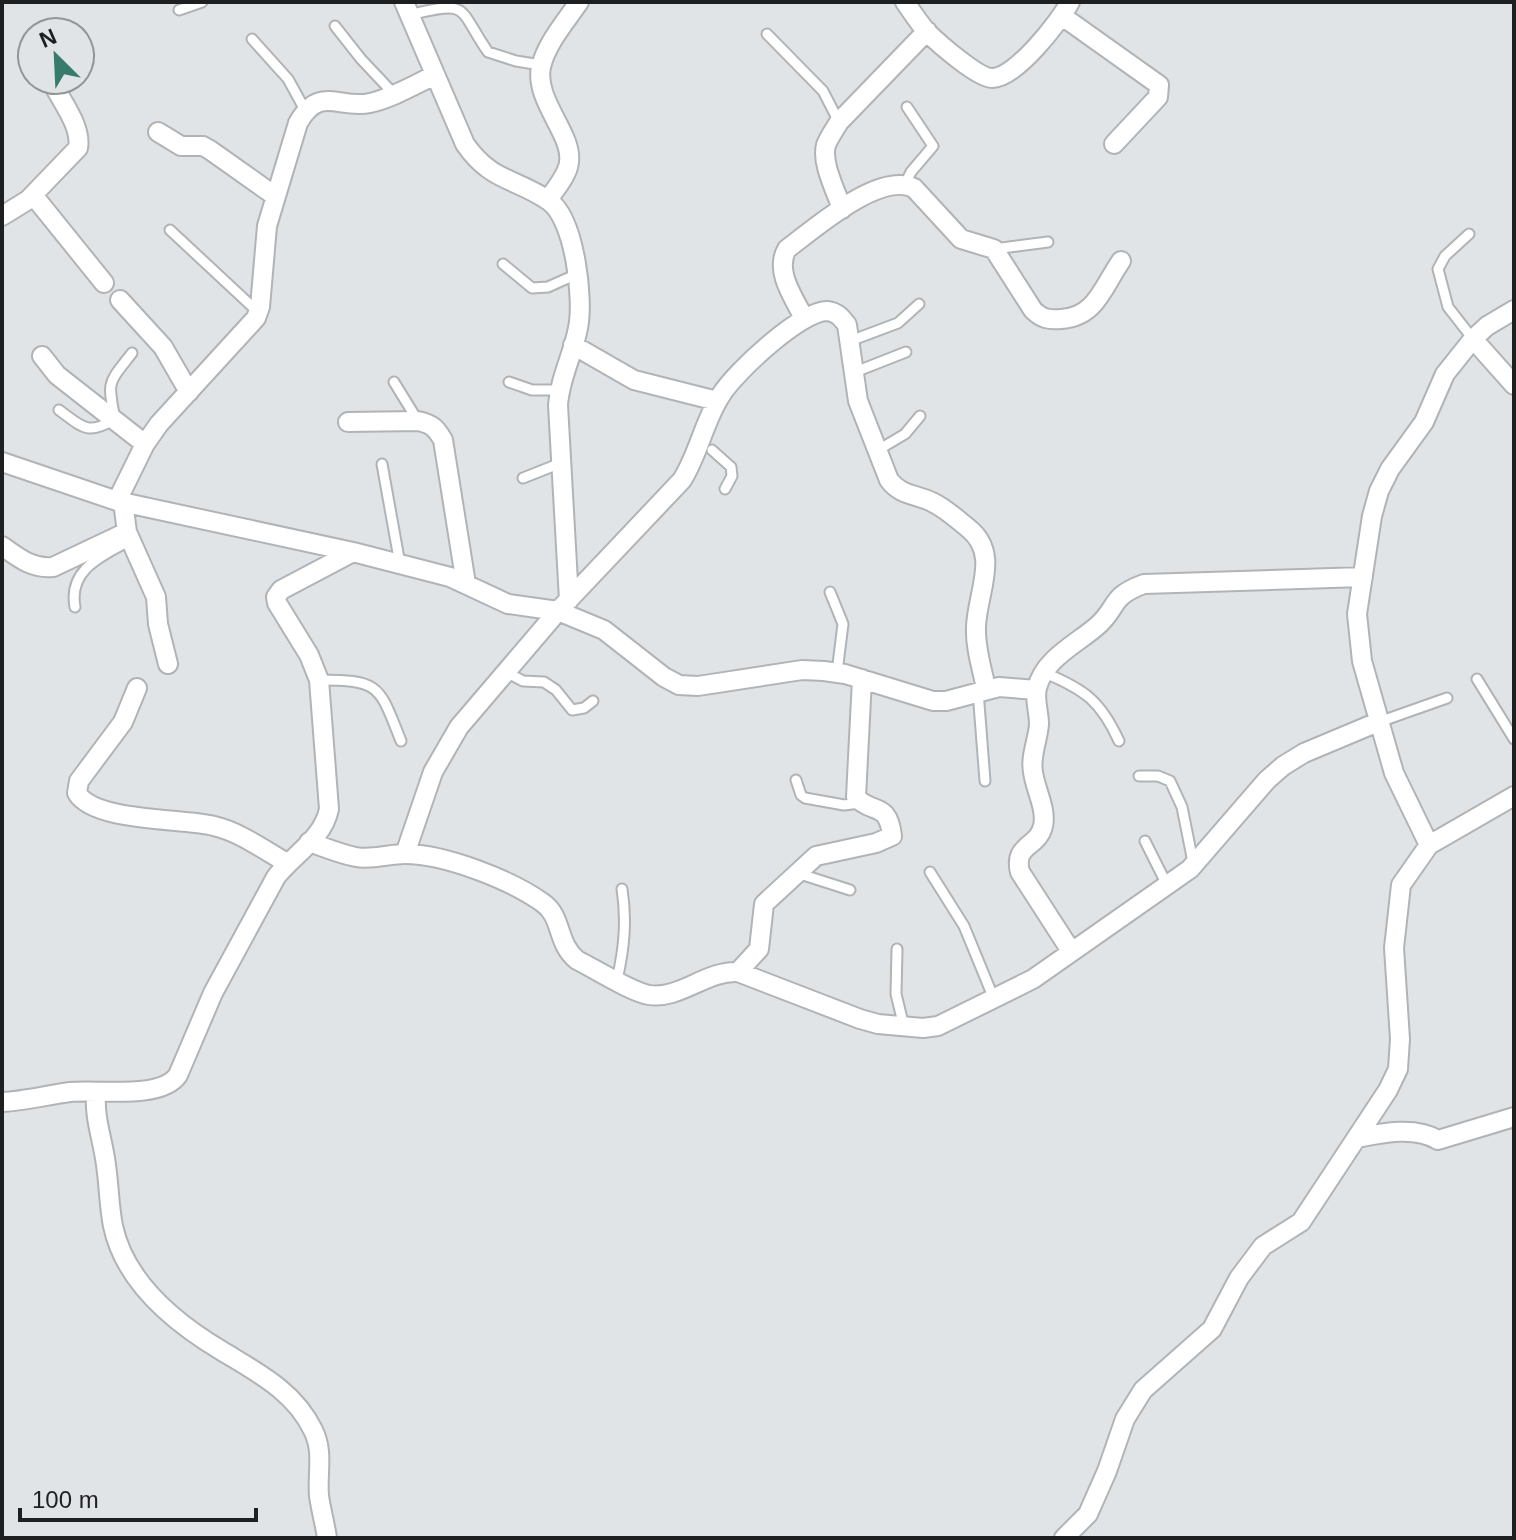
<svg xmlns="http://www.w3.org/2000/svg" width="1516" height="1540" font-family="Arial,sans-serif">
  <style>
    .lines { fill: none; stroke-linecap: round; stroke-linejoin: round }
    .lane-casing { stroke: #b1b4b6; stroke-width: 13 }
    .street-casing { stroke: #b1b4b6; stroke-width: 22 }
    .lane { stroke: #fff; stroke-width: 9 }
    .street { stroke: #fff; stroke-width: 18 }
  </style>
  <rect width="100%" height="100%" fill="#e1e4e6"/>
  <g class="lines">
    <g class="lane-casing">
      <path id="lane" d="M179,10L202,2
        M409,15C471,0 457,7 488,52L516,61L541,65
        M335,26L361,59L394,94
        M767,34L823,91L839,122
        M252,39L288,79L305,110
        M905,184L911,172L933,146L907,107
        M170,230L258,312
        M1469,234L1445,256L1438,269L1448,307L1473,339
        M994,249L1048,242
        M503,264L532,288L548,287L577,274
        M850,341L898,323L919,304
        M855,372L906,352
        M394,382L418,421
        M509,382L532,390H559
        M59,410C81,426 87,436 113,420
        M115,419C107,380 108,384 132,353
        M712,450L731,467L732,476L725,489
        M878,450L905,434L920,416
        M382,464L400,564
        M523,478L561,463
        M830,592L843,624L837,672
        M75,607C68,569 102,556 131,540
        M506,672L523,681L544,682L556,690L572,710L584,708L593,701
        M1045,673C1086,690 1101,702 1119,741
        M1477,679L1514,739
        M319,680C381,680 379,686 401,741
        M978,691L985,781
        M1379,722L1447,698
        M1139,776H1158L1170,781L1182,807L1193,862
        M796,780L801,795L805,798L844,805L860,803
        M1145,841L1167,885
        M930,872L964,926L994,999
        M797,873L850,890
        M897,949L896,994L904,1027
        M617,980C624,949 627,921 622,889"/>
    </g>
    <g class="street-casing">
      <path id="street" d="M404,2L465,144C491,182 516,178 549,201C575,219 584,300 578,328C573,355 560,377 558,405L569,600
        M905,2C912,12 919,23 927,32C938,43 978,78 992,78C1015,79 1060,21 1070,2
        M1062,16L1159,85L1158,97L1114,144
        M158,132L181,146H203L210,150L275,196
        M33,195L104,283
        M548,200C555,189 568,175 569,162C573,134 534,100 541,67C546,44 566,21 579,2
        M842,209C836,191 821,163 826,145C829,137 835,129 839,122L927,31
        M2,216L28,200L78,148C82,127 62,102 53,84
        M120,300L163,347L189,392
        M804,318C794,298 774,271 787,249C814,229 879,171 914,188L961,239L994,249L1033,310C1042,319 1049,320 1061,319C1096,317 1103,287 1121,261
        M1473,339L1514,385
        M573,345L634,380L717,401
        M42,356L57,375L145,444
        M348,422L418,421C432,424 436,428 443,440L466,584
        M2,462L117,501L353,552L450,577L508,604L558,611L604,630L664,677L679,685L698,686L802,670L824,671L845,674L933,701H946L999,687L1036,690
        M117,501L145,444L159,424L256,318L260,307L267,226L298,123C320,84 339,110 370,103C392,98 414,85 435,75
        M123,502L127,532L156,597L158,624L168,664
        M2,546C19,558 32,569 53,567L127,532
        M137,688L123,722L79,781L77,793C94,822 182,818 214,826C240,832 264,850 287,863
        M309,842C324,847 340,854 356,857C372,860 389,854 405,854C445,854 511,880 543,903C563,917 556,943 577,960C595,969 631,992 649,995C679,1000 707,970 738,972L860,1019L878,1024L923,1028L938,1026L1033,979L1190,869L1267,780L1283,766L1304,753L1378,722
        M1429,845L1394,773L1362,661L1357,614L1372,516L1379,491L1390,469L1424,422L1445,374L1473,339L1487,326L1514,310
        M405,854L433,772L459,727L558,611L682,480C699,453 704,421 721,395C735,372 801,311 827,311C837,312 841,317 847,325L858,401L889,480C901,496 916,494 932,502C945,508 957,519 968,528C1001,554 977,592 976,627C975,647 982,669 986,688
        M1071,951L1020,872C1013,844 1038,848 1043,826C1047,809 1035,789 1033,772C1030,756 1038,740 1039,724C1039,712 1034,699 1037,688C1044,659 1076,644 1096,627C1119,608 1108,597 1144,584L1363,577
        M738,972L759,949L764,904L816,856L876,843L892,836C888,800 871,815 856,797L862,679
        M96,1093C94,1119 103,1140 106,1165C109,1185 109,1206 113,1226C125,1283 175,1323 222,1351C258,1373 294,1391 313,1430C324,1452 317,1472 319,1496C321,1510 325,1524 327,1538
        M2,1102C25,1101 47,1095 70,1092C98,1089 161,1100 178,1075L213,993L276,877C294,854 323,839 329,809L319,680L309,655L277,603L276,597L281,590L353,552
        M1357,1138C1382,1133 1415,1126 1438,1140L1514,1117
        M1064,1538L1088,1514L1107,1471L1125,1419L1143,1390L1212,1329L1239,1278L1263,1246L1301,1222L1388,1090L1398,1069L1400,1039L1394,948L1401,885L1429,845L1514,796"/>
    </g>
    <use href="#lane" class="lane"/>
    <use href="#street" class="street"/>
  </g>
  <rect width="1516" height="1540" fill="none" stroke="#1e1f20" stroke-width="8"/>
  <g transform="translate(56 56) rotate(336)"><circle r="38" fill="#e1e4e6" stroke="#939597" stroke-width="2"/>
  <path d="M0-6L14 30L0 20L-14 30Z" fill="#377b6d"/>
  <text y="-12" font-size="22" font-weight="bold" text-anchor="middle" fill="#1e1f20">N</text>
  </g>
  <path d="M20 1508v12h236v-12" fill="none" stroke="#1e1f20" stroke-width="4"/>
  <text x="32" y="1508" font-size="24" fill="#1e1f20" stroke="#e1e4e6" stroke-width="6" paint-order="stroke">100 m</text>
</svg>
